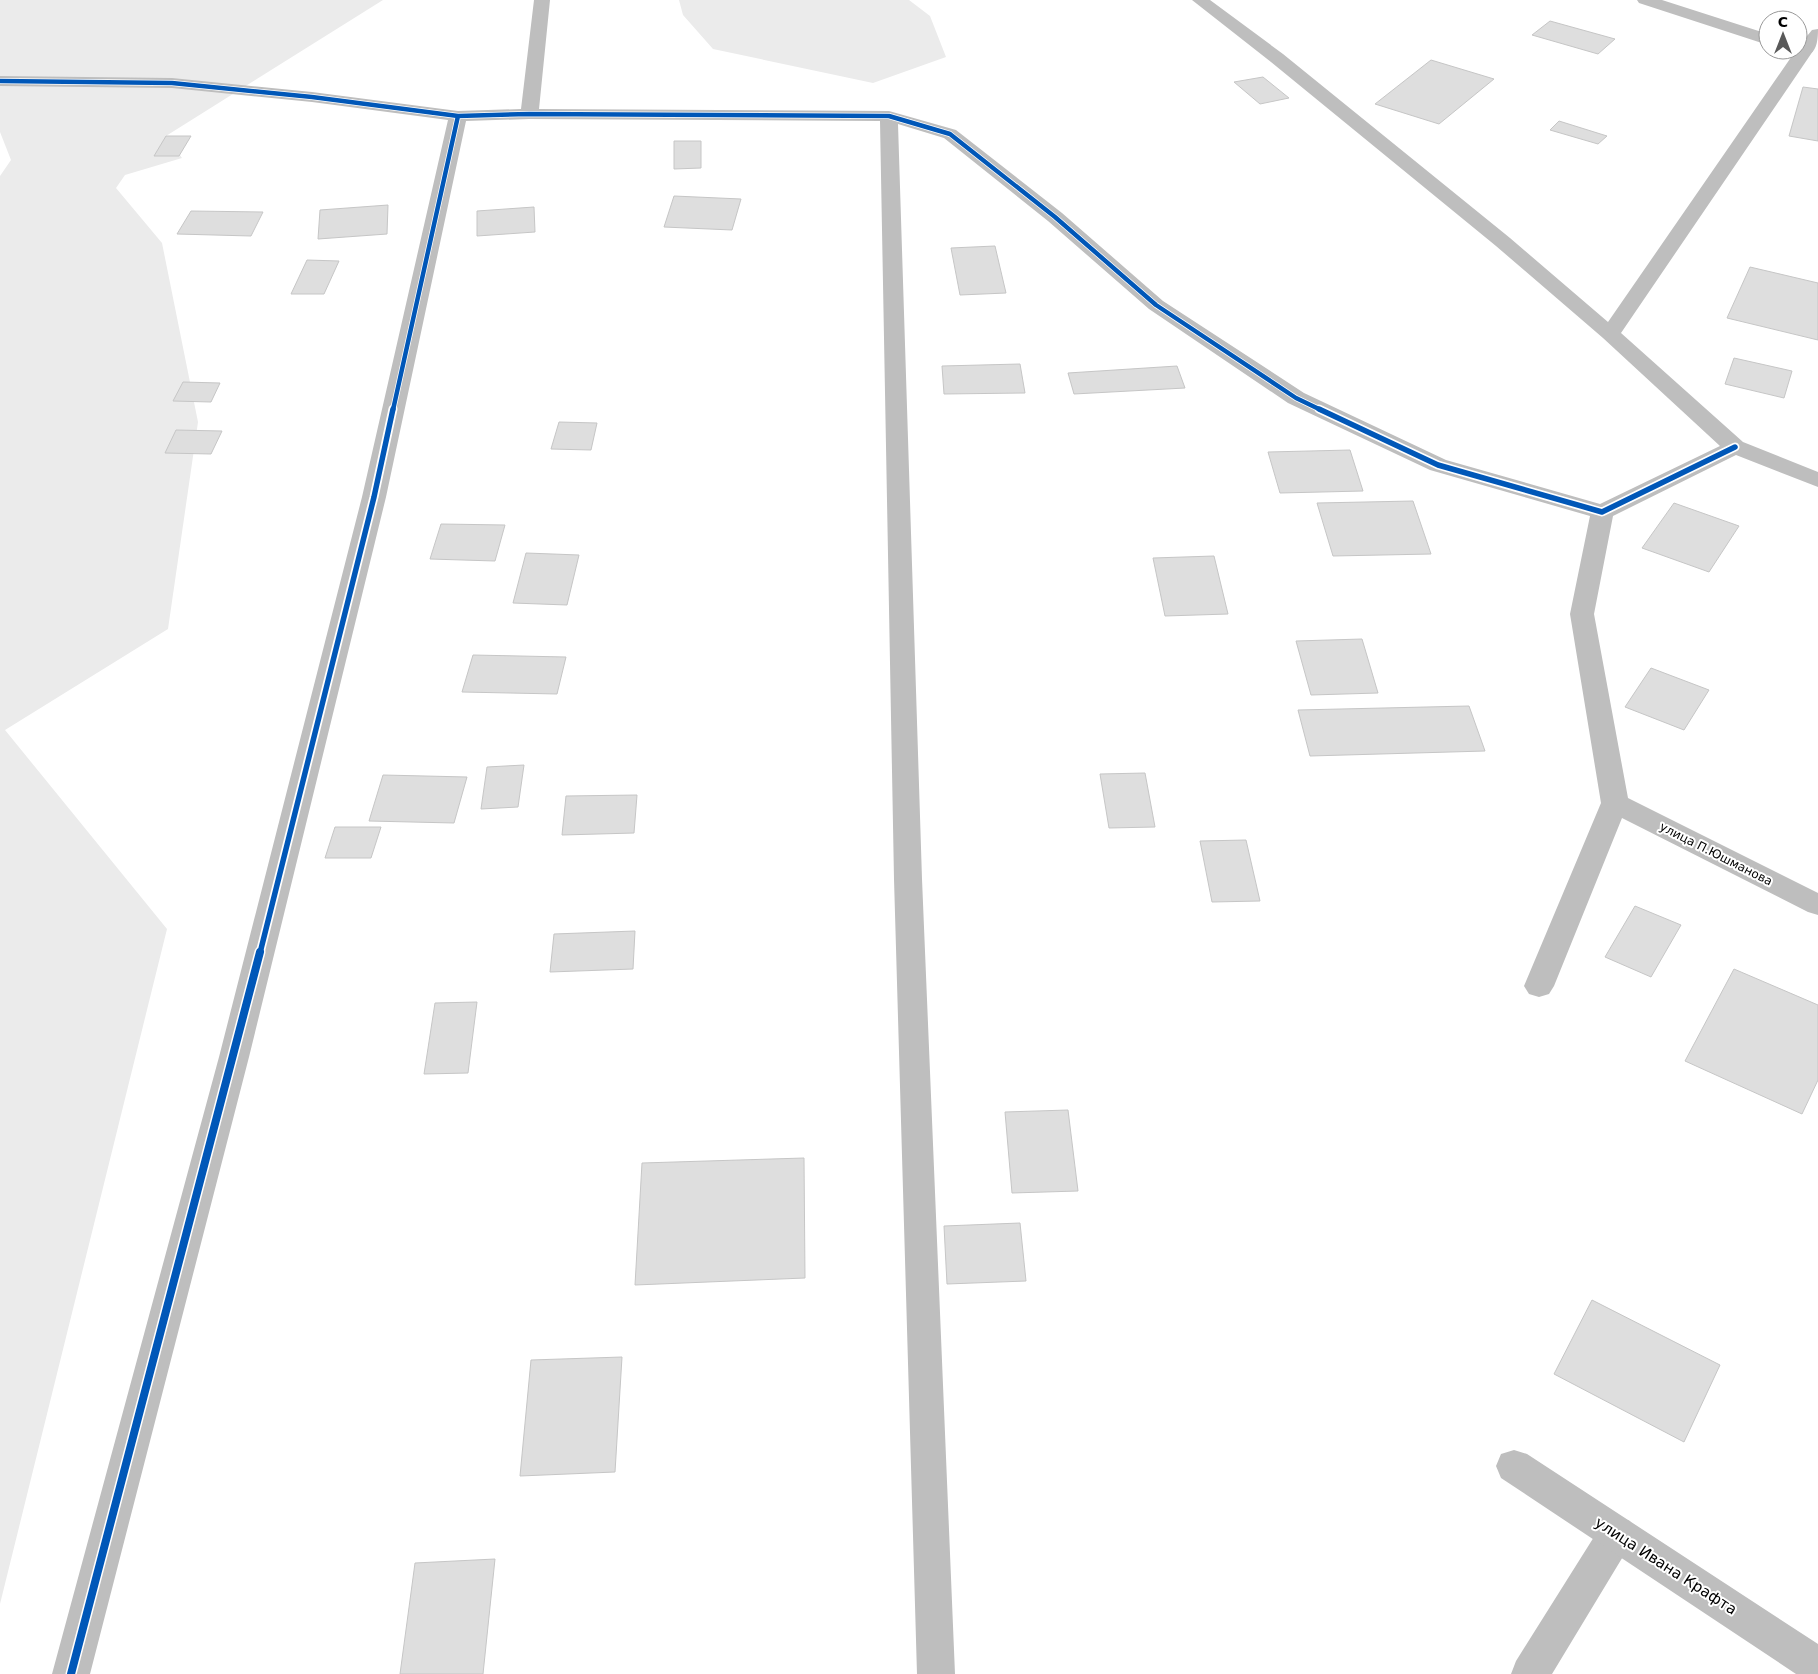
<svg xmlns="http://www.w3.org/2000/svg" width="1818" height="1674" font-family="'DejaVu Sans',sans-serif">
  <style>
    .green { fill: #ebebeb }
    .building { fill: #dedede; stroke: #c6c6c6 }
    .lines { fill: none; stroke-linecap: round; stroke-linejoin: round }
    .service { fill: #bebebe; fill-rule: evenodd }
    .minor { fill: #bebebe; fill-rule: evenodd }
    .cycleway-far2-casing { stroke: #fff; stroke-width: 6 }
    .cycleway-far1-casing { stroke: #fff; stroke-width: 9 }
    .cycleway-casing { stroke: #fff; stroke-width: 11 }
    .cycleway-far2 { stroke: #0057b8; stroke-width: 4.5 }
    .cycleway-far1 { stroke: #0057b8; stroke-width: 5.5 }
    .cycleway { stroke: #0057b8; stroke-width: 8 }
    .labels { text-anchor: middle; stroke-width: 4; stroke-linejoin: round; paint-order: stroke }
    .street-label { font-size: 12px; fill: #000; stroke: #fff }
    .near-street-label { font-size: 15px; fill: #000; stroke: #fff }
  </style>
  <rect width="100%" height="100%" fill="#fff"/>
  <path class="green" d="M0,0H383L166,136L182,158L125,175L116,188L162,243L198,422L168,629L5,730L167,929L0,1604V176L11,160L0,132Z
    M679,0H909L930,16L946,57L873,83L713,49L683,15Z"/>
  <path class="building" d="M1550,21L1615,39L1598,54L1532,35Z
    M1431,60L1494,79L1439,124L1375,104Z
    M1263,77L1289,98L1260,104L1234,82Z
    M1803,87L1818,89V141L1789,136Z
    M1559,121L1607,136L1598,144L1550,130Z
    M166,136H191L179,156H154Z
    M674,141H701V168L674,169Z
    M674,196L741,199L732,230L664,227Z
    M388,205L387,234L318,239L320,210Z
    M534,207L535,232L477,236V211Z
    M191,211L263,212L251,236L177,234Z
    M995,246L1006,293L960,295L951,248Z
    M307,260L339,261L324,294H291Z
    M1750,267L1818,283V340L1727,318Z
    M1734,358L1792,371L1784,398L1725,384Z
    M1020,364L1025,393L944,394L942,366Z
    M1177,366L1185,388L1074,394L1068,373Z
    M183,382L220,383L211,402L173,401Z
    M559,422L597,423L591,450L551,449Z
    M176,430L222,431L211,454L165,453Z
    M1350,450L1363,491L1280,493L1268,452Z
    M1413,501L1431,554L1333,556L1317,503Z
    M1674,503L1739,526L1709,572L1642,548Z
    M441,524L505,525L495,561L430,559Z
    M526,553L579,555L567,605L513,603Z
    M1214,556L1228,614L1165,616L1153,558Z
    M1362,639L1378,693L1311,695L1296,641Z
    M473,655L566,657L557,694L462,692Z
    M1651,668L1709,690L1684,730L1625,707Z
    M1469,706L1485,751L1310,756L1298,710Z
    M524,765L518,807L481,809L487,767Z
    M1145,773L1155,827L1109,828L1100,774Z
    M383,775L467,777L454,823L369,821Z
    M637,795L634,833L562,835L566,796Z
    M335,827H381L371,858H325Z
    M1246,840L1260,901L1212,902L1200,841Z
    M1635,906L1681,925L1651,977L1605,957Z
    M635,931L633,969L550,972L554,934Z
    M1734,969L1818,1005V1080L1802,1114L1685,1061Z
    M477,1002L468,1073L424,1074L435,1003Z
    M1068,1110L1078,1191L1012,1193L1005,1112Z
    M804,1158L805,1278L635,1285L642,1163Z
    M1020,1223L1026,1281L947,1284L944,1226Z
    M1592,1300L1720,1365L1684,1442L1554,1374Z
    M622,1357L615,1472L520,1476L531,1360Z
    M495,1559L483,1674H400L415,1563Z"/>
  <g class="lines">
    <path class="service" d="M1818,29C1818,43 1816,59 1798,55L1795,51L1798,50V47L1812,30Z
      M1617,1516L1630,1521L1635,1533L1630,1545L1552,1674H1511L1516,1661L1604,1521Z"/>
    <path class="minor" d="M534,0H550L539,109L889,111L956,130L1062,213L1163,301L1304,393L1446,460L1600,504L1720,446L1603,338L1496,246L1271,62L1192,0H1210L1283,54L1510,238L1608,322L1794,53L1790,50H1798V44L1810,47L1813,51L1621,333L1743,442L1818,472V487L1736,455L1613,516L1594,614L1628,798L1818,893V915L1808,912L1622,818L1554,986L1549,994L1539,997L1529,994L1524,986L1601,803L1570,614L1590,516L1430,470L1288,403L1149,309L1048,221L944,138L898,124L922,879L955,1674H917L894,879L880,121L529,119L466,121L386,497L249,1057L90,1674H52L219,1057L362,497L448,120L312,102L172,88L0,86V76L172,78L312,92L458,111L521,109Z
      M1637,0H1662L1768,34V45L1639,3Z
      M1514,1450L1527,1454L1818,1644V1674H1796L1501,1478L1496,1466L1501,1454Z"/>
    <g class="cycleway-far2-casing">
      <path id="cycleway-far2" d="M0,81L172,83L312,97L458,116L529,114L889,116L950,134L1055,217L1156,305L1296,398L1321,410
        M393,410L458,116"/>
    </g>
    <g class="cycleway-far1-casing">
      <path id="cycleway-far1" d="M1319,409L1438,465L1602,512L1735,447
        M260,953L374,497L393,409"/>
    </g>
    <g class="cycleway-casing">
      <path id="cycleway" d="M71,1674L260,952"/>
    </g>
    <use href="#cycleway-far2" class="cycleway-far2"/>
    <use href="#cycleway-far1" class="cycleway-far1"/>
    <use href="#cycleway" class="cycleway"/>
  </g>
  <g class="labels">
    <g class="street-label">
      <text transform="translate(1716 854) rotate(27)" y="4">улица П.Юшманова</text>
    </g>
    <g class="near-street-label">
      <text transform="translate(1666 1566) rotate(33)" y="5">улица Ивана Крафта</text>
    </g>
  </g>
  <g transform="translate(1783 35)"><circle r="24" fill="#ffffff" stroke="#999999"/>
  <path d="M0-4L9 19L0 12L-9 19Z" fill="#595959"/>
  <text y="-8" font-size="14" font-weight="bold" text-anchor="middle" fill="#000000">С</text>
  </g>
</svg>
